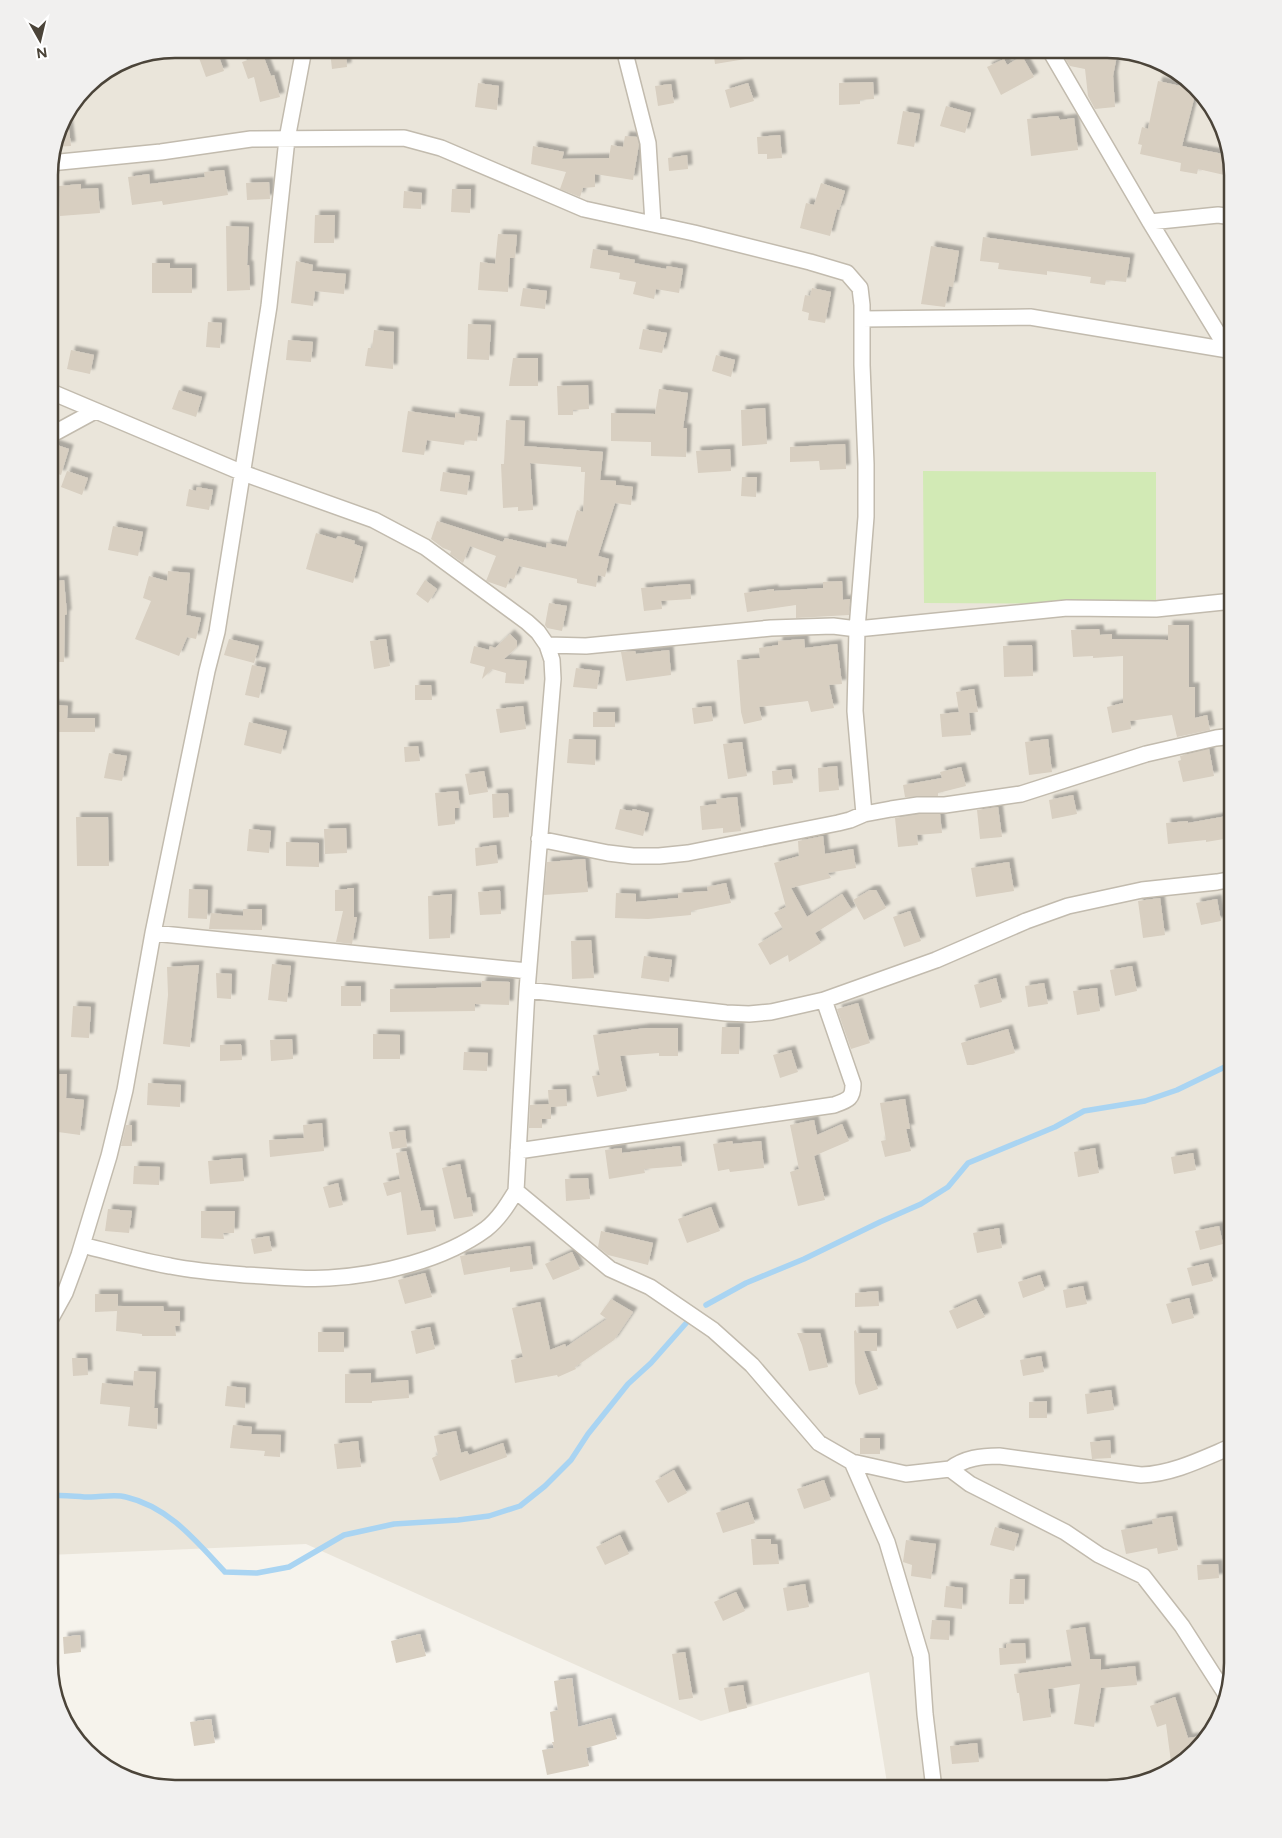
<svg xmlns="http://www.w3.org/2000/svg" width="1282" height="1838" font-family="Figtree,sans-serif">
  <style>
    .residential { fill: #eae5da }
    .green { fill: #d2eab5 }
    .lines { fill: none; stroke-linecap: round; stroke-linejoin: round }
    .stream { stroke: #a9d4f2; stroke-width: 5.5 }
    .building { fill: #d8cfc1; filter: url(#shadow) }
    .minor-casing { stroke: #c2bbae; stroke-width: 18 }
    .minor { stroke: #fff; stroke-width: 15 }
    .rim { fill: none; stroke: #4b4439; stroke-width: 2.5 }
  </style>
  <defs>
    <filter id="shadow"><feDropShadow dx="4.5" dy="-4.5" stdDeviation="1" flood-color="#0004"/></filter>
  </defs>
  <rect width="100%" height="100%" fill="#f6f3ec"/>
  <path class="residential" d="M174,49H1116L1171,66L1216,111L1233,174V1664L1217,1726L1171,1772L1108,1789H888L869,1672L701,1721L306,1544L49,1555V166L58,126L86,85L126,58Z"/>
  <path class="green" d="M923,471L1156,472V604L924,603Z"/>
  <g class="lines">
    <path class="stream" d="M706,1305L746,1283L804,1259L880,1222L921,1204L948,1187L968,1163L1055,1127L1084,1111L1145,1101L1177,1090L1233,1063
      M49,1496C63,1494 77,1497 91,1497C102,1497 115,1494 126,1497C169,1507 196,1541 225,1572L257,1573L289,1567L344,1535L394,1524L458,1520L489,1516L520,1506L545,1486L571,1460L588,1434L628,1384L651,1363L688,1321"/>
  </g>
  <path class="building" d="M713,49H758V57L715,64Z
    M1069,49L1118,50L1113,76L1115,107L1095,109L1088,96L1085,69L1070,66L1066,60Z
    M346,50L347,67L332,69L330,51Z
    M217,51L224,71L206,77L199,58Z
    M263,55L271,76L274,75L280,97L260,102L254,77L248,79L242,62Z
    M1022,56L1034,77L1001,95L987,67L1004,59L1007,65Z
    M1158,81L1194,89L1196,91L1182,146L1228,155L1233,177L1198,169L1197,174L1180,171L1181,163L1140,154L1142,145L1138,144L1142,127L1148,129Z
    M873,82L874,99L860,100V104L839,105V83Z
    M478,83L499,86L497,110L475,107Z
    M748,83L754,101L730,108L725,90Z
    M671,84L674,103L658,106L655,86Z
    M946,106L971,113L965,133L940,126Z
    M903,111L920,114L914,147L897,144Z
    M67,113L71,146L53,147L58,126Z
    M1058,116L1060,120L1074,118L1078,150L1031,156L1027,119Z
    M780,135L782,158L767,159V154H758L757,137Z
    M625,136L637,137L639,144L633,180L595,174V187L583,188L580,197L560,189L566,172L531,164L533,146L564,152L562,159L609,158L611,145L623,147Z
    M687,155L688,169L669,171L668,158Z
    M224,170L228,195L163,205L162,201L132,205L128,177L149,174L150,184L205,177L204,172Z
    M269,182L270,199L247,200L246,183Z
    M821,183L845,191L839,210L837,209L830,236L800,228L806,203L814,205Z
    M81,184V189L98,188L100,213L60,216L59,186Z
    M452,189H471L470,213L451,212Z
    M404,191L422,193L421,209L403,208Z
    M315,215H335L334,243H314Z
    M226,226L249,227L247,265H249L250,290L227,291Z
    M498,234L517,235L515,258H510L508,292L478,290L480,262L495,264Z
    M983,237L1130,258L1126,282L1106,280L1105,285L1090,283L1091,277L1047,271V275L998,269L999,263L980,261Z
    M931,246L959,251L953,287L949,286L945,307L921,304Z
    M593,249L608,251V255L635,260L634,263L666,269L667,266L683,269L679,293L656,289L654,299L633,294L636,282L619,279L620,273L590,268Z
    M296,261L313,265L312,271L346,274L344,294L315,291L313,306L291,303Z
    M152,263H170V268H192V293H152Z
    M523,288L547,291L545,309L520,306Z
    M812,288L831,292L825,323L808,320L809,313L802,311L805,295L810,296Z
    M208,322L222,323L220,348L206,347Z
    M468,324L491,325L489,360L467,359Z
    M643,329L667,333L662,353L639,349Z
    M374,330L394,332L393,369L365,366L368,348H372Z
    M288,340L313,342L311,362L286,360Z
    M71,350L94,355L90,374L67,369Z
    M716,355L735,360L731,377L712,371Z
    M513,358H538V386H509Z
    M588,385L589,409L573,410V415H558L557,386Z
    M659,389L688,393L683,428H687L686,457L651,456V442L611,441V413L655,414Z
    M179,390L202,397L196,417L172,409Z
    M765,408L767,444L742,446L741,410Z
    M408,411L455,418V413L480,417L477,441L465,440L464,445L427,440L424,455L402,452Z
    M506,420L525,421L524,446L603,452L600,480L616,481V485L633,487L631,505L615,503L598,556L609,559L605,577L598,575L596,587L577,583V579L519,566L514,579L510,578L506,588L486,581L496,556L470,546L463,563L450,554L451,551L443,548L431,539L437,521L503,542L505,538L546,548L547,543L566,547L577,510L583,512L585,472H581V467L530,463L533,510L518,511V507L503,508L501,464H504Z
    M54,444L69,449L61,475L49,471V455Z
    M845,444L846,469L820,470L819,461L790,462V447Z
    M730,449L731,471L698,473L696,451Z
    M67,471L88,478L82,495L61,487Z
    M443,472L470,476L467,495L440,491Z
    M742,477H757L756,497L741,496Z
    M197,487L213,490L209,510L186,506L189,489L196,491Z
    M113,526L143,532L138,556L108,550Z
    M316,533L336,539L338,536L355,541L354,544L363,547L353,583L306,569Z
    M168,571L190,573L186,615L201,618L196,639L187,637L179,656L135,639L151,601L143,598L149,576L167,581Z
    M64,580L67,614L65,615L64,662H50L49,582Z
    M425,580L437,589L428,603L416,594Z
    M842,581L843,600L850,599L849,615L796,618V605L747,612L744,593L774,589V591L823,588V582Z
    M690,584L691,599L661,601L662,609L644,611L641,588Z
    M549,603L567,606L562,631L547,628L545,625Z
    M1168,625H1189V687H1195V718L1207,715L1210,730L1177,737L1172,715L1130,721L1131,729L1112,733L1107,707L1123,703V656L1093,658V656L1073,657L1071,630L1099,629L1100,635L1112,634V639L1168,640Z
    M510,634L517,641V647L504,659L527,661L524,684L505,683L506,673L492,669L482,679L485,667L470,663L474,646L489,650L490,646L495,648Z
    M229,639L259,646L254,663L224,655Z
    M386,639L390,666L374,669L370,641Z
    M804,639L805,648L837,644L842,684L829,685L834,708L811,712L808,701L759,707L762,720L744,724L741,712L737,660L760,658L759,648L778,645V641Z
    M1032,645L1033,676L1004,677L1003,646Z
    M669,650L671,675L626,681L621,652L635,651L636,654Z
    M252,665L266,668L259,698L245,695Z
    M576,668L600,671L597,689L573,687Z
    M415,685H431L432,700H415Z
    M974,689L978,712L969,713L971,735L942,737L940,714L959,712L956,692Z
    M49,704L68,706L67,718H95V732H49Z
    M523,706L526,729L500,733L496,709Z
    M711,706L713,721L694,724L692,708Z
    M593,712H615V727H593Z
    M249,722L287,731L281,754L244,745Z
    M569,739L596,740L595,765L567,763Z
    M1048,739L1052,772L1029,775L1025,742Z
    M742,742L747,776L728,779L723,744Z
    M418,746L420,761L405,762L404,747Z
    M1209,749L1214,776L1183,782L1178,761L1181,760L1180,756Z
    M109,753L127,756L122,781L104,778Z
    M837,766L839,790L819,792L818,768Z
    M961,767L966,786L938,793V796L905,797L903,785L942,778L940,772Z
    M791,769L793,783L773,785L772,771Z
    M484,771L488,792L469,795L465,774Z
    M458,791L460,808H455V824L438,826L435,793Z
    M508,793L509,817L493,818L492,794Z
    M1073,795L1077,814L1052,819L1049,800Z
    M737,797L741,831L723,833V828L702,830L700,806L717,804L716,799Z
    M998,807L1002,837L980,839L977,810Z
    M620,809L632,811L633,809L649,813L643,836L615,829Z
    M919,814H940L942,833L917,835L918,845L898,847L895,818Z
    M1227,816L1230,838L1206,842V840L1168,844L1166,823L1188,821V823Z
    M76,817H108L109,866H77Z
    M346,828L347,853L325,854L324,829Z
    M249,829L271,831L269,853L247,851Z
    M823,836L825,854L853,849L856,868L828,873L831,878L791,888L807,917L842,894L852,910L815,933L821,943L789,962L788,955L770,965L758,944L783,929L774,913L786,907L774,863L799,856L798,841Z
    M286,842L319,843V867L286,866Z
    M496,845L498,863L476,866L475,848Z
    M585,859L588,892L544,895L547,862Z
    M1009,862L1014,891L976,897L971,868Z
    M726,883L731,903L691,911V915L648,919L615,918L616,893L636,894V902L678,898V893L708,891L707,887Z
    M348,888H354V917H357L352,944L336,942L343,911H335V890L347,889Z
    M189,889L208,890L207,919L188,918Z
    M500,890L501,914L480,915L478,892Z
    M870,890H876L886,908L864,920L853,900Z
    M452,894L450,938L429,939L428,896Z
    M1160,898L1165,935L1143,938L1138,901Z
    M1217,899L1221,921L1201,925L1196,903Z
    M243,909H262V930L209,929L211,913L243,916Z
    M910,911L921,941L904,947L893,917Z
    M591,940L594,978L572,979L571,941Z
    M644,956L672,960L669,982L641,978Z
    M272,964L291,966L287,1002L268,1000Z
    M199,965L190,1047L163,1044L168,995L167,967Z
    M1132,966L1137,991L1115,996L1110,970Z
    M216,973L232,974L231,999L217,998Z
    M996,978L1002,1002L980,1008L974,985Z
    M482,981L510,982L509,1005L475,1004V1011L390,1012V989L481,987Z
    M1044,983L1048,1004L1028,1007L1025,986Z
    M341,986H361V1006H341Z
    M1097,988L1100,1011L1077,1015L1073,991Z
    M858,1003L870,1043L851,1049L837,1009Z
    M73,1006L91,1007L89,1038L71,1037Z
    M722,1027H740L739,1054H721Z
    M646,1028H678V1056H659V1053L620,1056L627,1091L597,1097L592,1076L600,1075L593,1035Z
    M1008,1029L1015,1053L973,1065H967L961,1043Z
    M373,1034L400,1035V1059H373Z
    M292,1039L293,1059L271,1061L270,1040Z
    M241,1044L242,1060L220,1061V1045Z
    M791,1050L798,1072L780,1078L773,1055Z
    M464,1052L488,1053L487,1071L463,1070Z
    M52,1074H67L66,1098L84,1100L80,1135L58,1132L59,1126H49V1097H52Z
    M148,1083L181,1085L180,1107L147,1105Z
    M566,1089L567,1106L551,1107V1119H542V1128H529L530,1105L549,1104L548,1090Z
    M905,1099L910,1129H906L911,1151L885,1157L881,1141L886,1140L880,1103Z
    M814,1120L817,1135L842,1124L849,1141L814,1156L825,1200L798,1206L790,1172L799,1169L790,1125Z
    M322,1123L324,1151L270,1157L269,1140L304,1138L303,1125Z
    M126,1125H132V1146H121Z
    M405,1130L407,1147L392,1149L389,1132Z
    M732,1141L733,1144L761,1141L764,1168L730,1172L729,1169L718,1171L713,1144Z
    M680,1146L682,1166L644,1169L645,1173L609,1179L605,1150L622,1148V1153Z
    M1095,1148L1099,1173L1078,1177L1074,1152Z
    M406,1151L421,1211L433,1210L436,1231L407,1235L401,1192L387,1196L383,1183L400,1179L396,1153Z
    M1193,1153L1196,1170L1174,1174L1171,1157Z
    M242,1158L244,1181L210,1184L208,1161Z
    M460,1164L467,1198L470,1197L473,1216L454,1219L442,1168Z
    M134,1166L160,1167L159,1185L133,1184Z
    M588,1178L590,1199L566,1201L565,1179Z
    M338,1183L343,1205L329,1208L323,1187Z
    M711,1207L720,1231L687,1243L678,1219Z
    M108,1209L132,1211L129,1233L105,1231Z
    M201,1211H235L234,1233H223L224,1239L201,1238Z
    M1219,1226L1223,1244L1200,1250L1195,1231Z
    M999,1228L1002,1248L977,1253L973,1233Z
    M601,1231L653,1243L648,1265L608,1255L598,1247Z
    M269,1236L272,1251L254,1254L251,1239Z
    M530,1246L533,1269L510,1272V1267L464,1275L460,1256Z
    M572,1252L580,1269L553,1280L545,1264Z
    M1208,1263L1213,1281L1192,1286L1187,1268Z
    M425,1273L432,1297L405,1304L398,1280Z
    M1040,1275L1045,1290L1023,1298L1018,1282Z
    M1083,1286L1087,1304L1066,1308L1063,1290Z
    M878,1291L879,1306L855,1307V1293Z
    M95,1294H118V1310V1306H163L164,1311H180V1326H175L176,1336H142V1334L116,1331L117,1311L95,1312Z
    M1189,1298L1194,1318L1172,1324L1166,1304Z
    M611,1299L633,1312L614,1340L575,1367L576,1369L558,1377L557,1375L515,1383L511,1360L523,1357L512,1308L540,1302L550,1350L565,1344L566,1347L607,1319L600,1314Z
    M976,1299L985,1317L957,1329L949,1311Z
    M430,1327L435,1349L416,1354L411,1331Z
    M856,1330L857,1333H877V1351H864L878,1389L859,1395L855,1383L854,1331Z
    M318,1332H344V1352H318Z
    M797,1333H820L828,1367L809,1371L802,1345Z
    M1041,1356L1044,1372L1023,1376L1020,1360Z
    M72,1358H87L88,1375L73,1376Z
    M134,1371L156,1372L154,1408H158L157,1429L128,1426L130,1407L100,1404L102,1383L133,1386Z
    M371,1373V1383L408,1380L409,1398L372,1401V1403H345V1374Z
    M227,1386L246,1388L245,1408L225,1406Z
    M1111,1390L1114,1410L1087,1414L1085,1394Z
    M1047,1401V1418H1029V1402Z
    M233,1425L252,1427L251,1434L281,1435L280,1457L264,1456L265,1451L230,1448Z
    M456,1431L461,1453L467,1451L469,1455L503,1443L507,1457L440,1481L432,1458L438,1455L434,1436Z
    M860,1438H880V1454H860Z
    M1110,1440L1111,1458L1092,1459L1090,1442Z
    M358,1441L361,1467L337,1469L334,1444Z
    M674,1470L687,1493L668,1503L655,1481Z
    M824,1480L831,1500L804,1509L797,1489Z
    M748,1502L755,1523L723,1533L716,1513Z
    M1172,1516L1178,1550L1158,1554L1157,1548L1126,1554L1121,1530L1153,1524L1152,1519Z
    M995,1527L1019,1534L1014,1551L990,1545Z
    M620,1535L629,1554L605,1565L596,1547Z
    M751,1539H771V1544H777L779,1564L753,1565Z
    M906,1540L936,1544L931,1579L911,1576L912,1565L903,1562Z
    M1218,1564L1219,1578L1198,1580L1197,1565Z
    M1010,1579H1025L1024,1604H1009Z
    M805,1584L809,1607L787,1611L783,1588Z
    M946,1586L963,1588L962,1609L944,1607Z
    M736,1592L745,1611L723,1621L714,1602Z
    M932,1620L950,1621L949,1640L930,1639Z
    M1085,1627L1090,1659H1101V1670L1135,1666L1137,1685L1101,1688L1094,1727L1074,1724L1080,1684L1048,1689L1051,1717L1023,1721L1019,1693H1017L1014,1674L1072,1666L1066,1630Z
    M420,1634L426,1656L396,1663L391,1641Z
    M80,1635L81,1652L64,1654L63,1637Z
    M1025,1643L1026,1663L1000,1665L999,1648H1006V1644Z
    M685,1652L693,1698L679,1700L672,1654Z
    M572,1678L578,1727L611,1718L617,1739L586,1748L589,1766L547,1775L542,1750L554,1748L552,1742H554L550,1712L558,1710L554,1681Z
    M743,1685L747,1708L729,1712L724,1688Z
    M1175,1697L1188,1738L1208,1735L1182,1761L1171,1762L1166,1724L1157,1727L1150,1706Z
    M211,1719L215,1743L194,1746L190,1722Z
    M977,1743L979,1762L952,1764L950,1746Z"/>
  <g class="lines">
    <g class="minor-casing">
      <path id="minor" d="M624,49L648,143L653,223
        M1049,49L1150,222L1231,355
        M50,163L161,152L251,139L404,138L441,148L584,209L694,233L810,262L847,273L860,288L862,305V365L866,464V517L857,629L855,711L864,814
        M1150,222L1218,215L1233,217
        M862,319L1030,317L1228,350
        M49,391L243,473L374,520L425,547L527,622L538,632L547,645L552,660L553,679L527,990L516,1191C508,1204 499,1219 486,1229C444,1260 380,1275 329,1278C301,1280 273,1276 245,1275C220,1273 195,1271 170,1266C140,1261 111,1252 82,1245
        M49,436L95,411
        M547,645L586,646L771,628L833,626L857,629L1067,608L1156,609L1233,601
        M539,839L608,853L633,856H659L688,853L838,823L850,820L864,814L891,809L918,805H945L1021,794L1146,754L1216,738L1233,736
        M153,933L528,971
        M527,990L726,1013L749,1014L771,1012L824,1000L936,960L1026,921L1068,906L1142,890L1217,882L1233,879
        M518,1151L834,1105C848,1100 853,1099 853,1084L824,1000
        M516,1191L610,1269L650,1287L713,1330L752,1365L819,1443L852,1462L887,1542L921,1656L925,1714L934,1789
        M49,1322L65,1293L79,1255L109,1156L125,1090L153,933L207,671L217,632L269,306L287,139L304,49
        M852,1462L906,1474L950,1469L970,1484L1065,1532L1099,1555L1143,1576L1182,1626L1225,1693
        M950,1469C965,1458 981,1456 999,1456L1141,1475C1173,1474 1204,1458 1233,1446"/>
    </g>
    <use href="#minor" class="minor"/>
  </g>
  <path d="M0 0H1282V1838H0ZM175 58H1107A117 117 0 0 1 1224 175V1663A117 117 0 0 1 1107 1780H175A117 117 0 0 1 58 1663V175A117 117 0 0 1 175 58Z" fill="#f1f0ef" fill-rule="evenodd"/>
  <path class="rim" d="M175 58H1107A117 117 0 0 1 1224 175V1663A117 117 0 0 1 1107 1780H175A117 117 0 0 1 58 1663V175A117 117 0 0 1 175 58Z"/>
  <g transform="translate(40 40) rotate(172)" stroke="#ffffff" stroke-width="4" paint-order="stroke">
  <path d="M0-4L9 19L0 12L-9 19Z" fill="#4b4439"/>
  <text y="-8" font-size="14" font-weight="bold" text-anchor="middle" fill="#4b4439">N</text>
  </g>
</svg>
